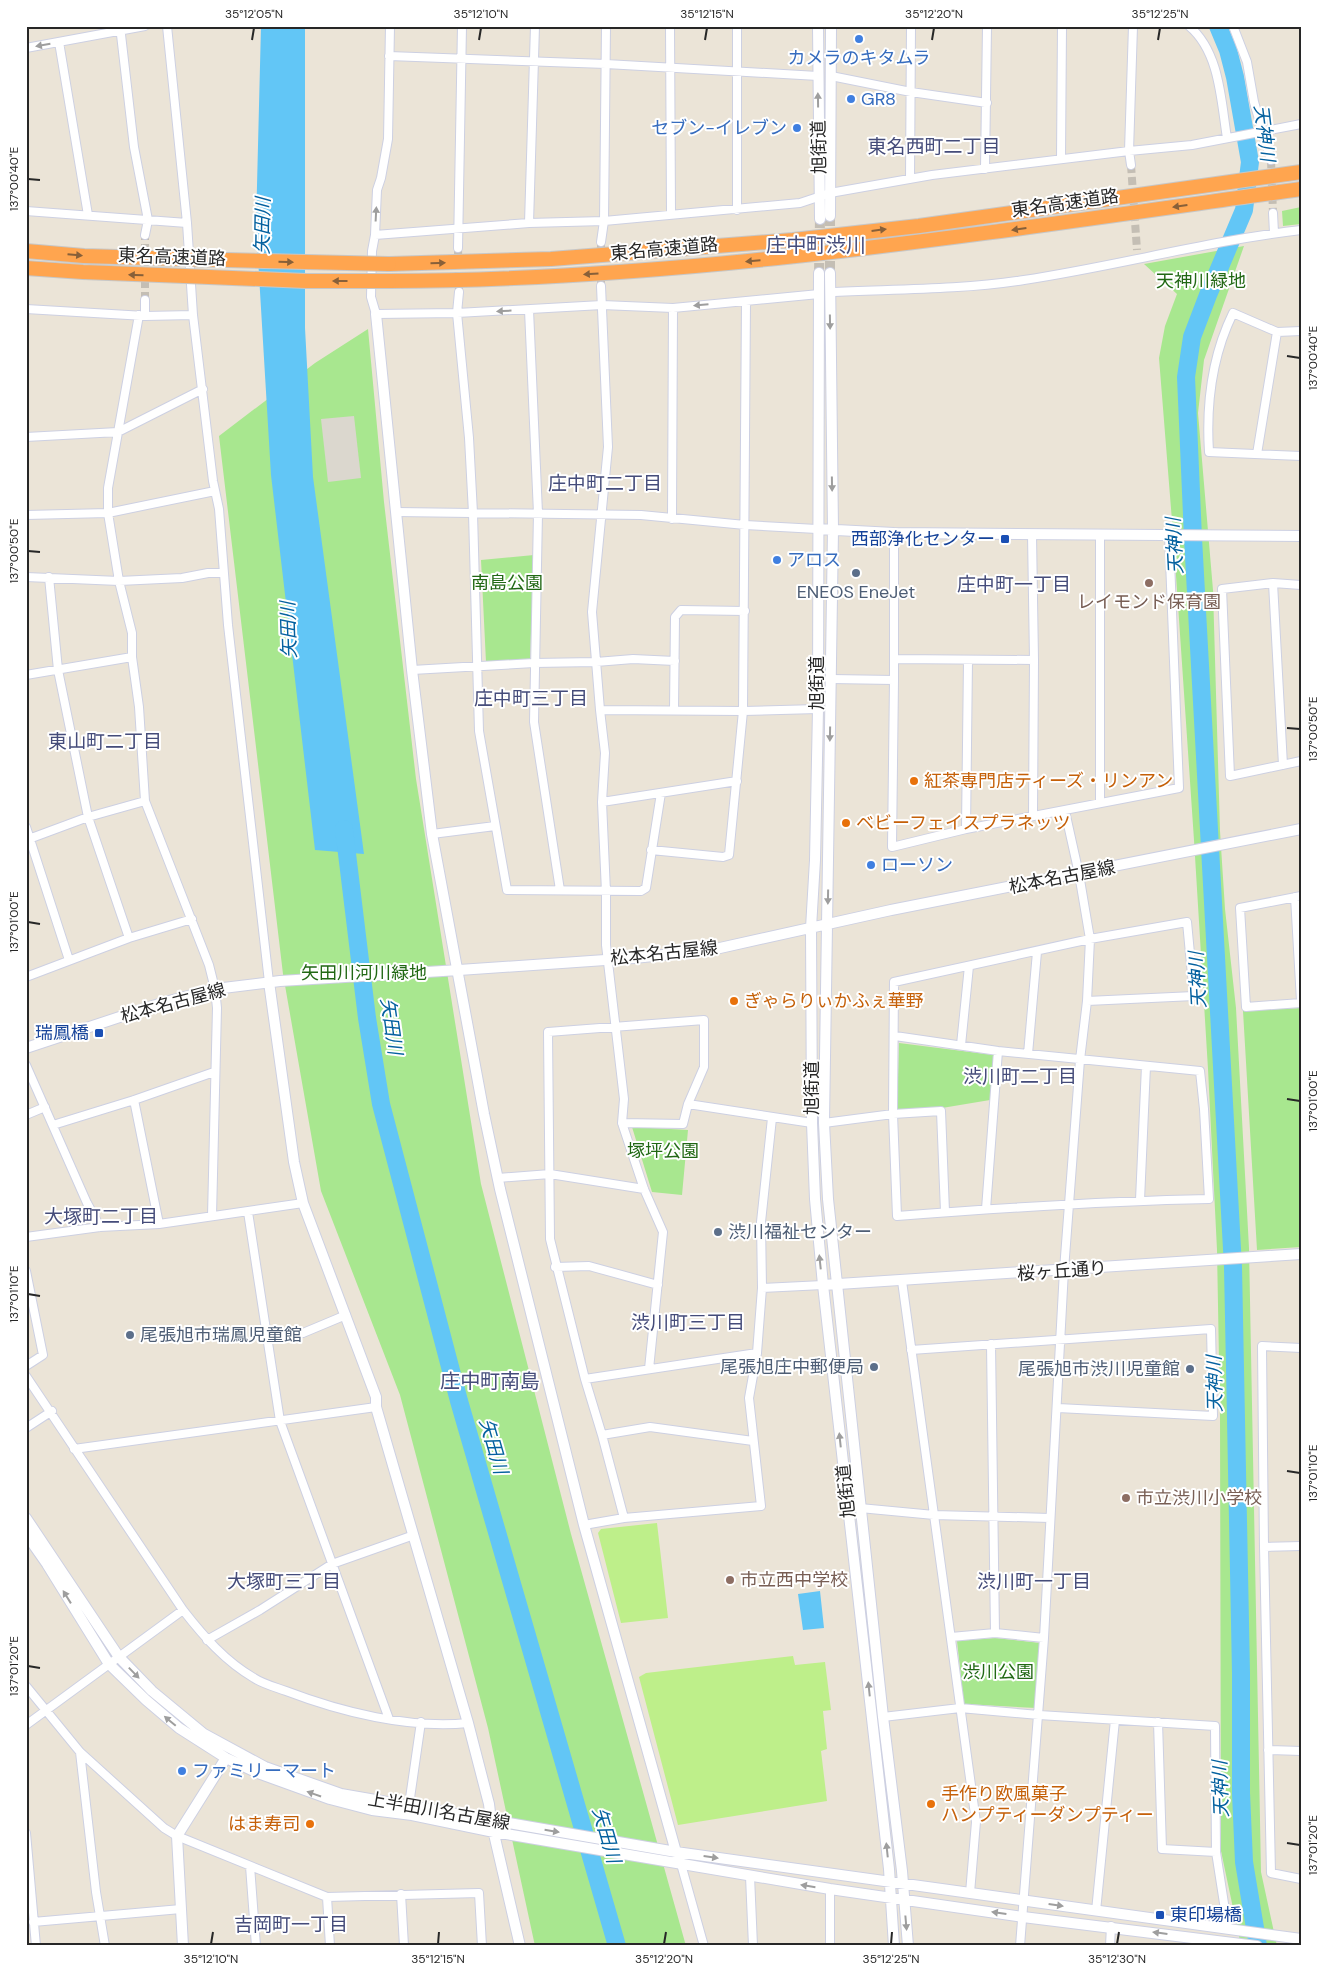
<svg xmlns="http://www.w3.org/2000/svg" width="1327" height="1972" font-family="'DM Sans','Noto Sans JP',sans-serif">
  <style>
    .green { fill: #a8e78f }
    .pitch { fill: #beef8a }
    .plaza { fill: #dbd7ce }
    .water { fill: #62c6f6 }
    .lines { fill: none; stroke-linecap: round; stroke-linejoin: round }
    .river { stroke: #62c6f6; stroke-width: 18 }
    .street-tunnel { stroke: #c4beb4; stroke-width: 8; stroke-dasharray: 8 4; stroke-linecap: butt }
    .secondary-tunnel { stroke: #c4beb4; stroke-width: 10; stroke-dasharray: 10 5; stroke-linecap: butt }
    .street-casing { stroke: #cdd0e2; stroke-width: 10 }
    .secondary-casing { stroke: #cdd0e2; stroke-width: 12 }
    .highway-casing { stroke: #c7c7c7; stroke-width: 16 }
    .street { stroke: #fff; stroke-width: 8 }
    .secondary { stroke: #fff; stroke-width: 10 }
    .highway { stroke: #ffa54f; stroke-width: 14 }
    .highway-bridge-casing { stroke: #c7c7c7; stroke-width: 16; stroke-linecap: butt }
    .highway-bridge { stroke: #ffa54f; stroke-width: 14 }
    .oneway { fill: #9e9e9e }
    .oneway2 { fill: #886039 }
    .ticks { fill: none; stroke: #272727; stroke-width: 2 }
    .shop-dot { fill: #3f7fe0; stroke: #fff; stroke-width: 2 }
    .transit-dot { fill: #1a4fb4; stroke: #fff; stroke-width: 2 }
    .service-dot { fill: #5c6f8a; stroke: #fff; stroke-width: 2 }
    .education-dot { fill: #8d6e63; stroke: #fff; stroke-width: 2 }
    .food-dot { fill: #e8710a; stroke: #fff; stroke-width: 2 }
    .labels { text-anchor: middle; stroke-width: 4; stroke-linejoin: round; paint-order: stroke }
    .shop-label { font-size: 18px; fill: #366cbe; stroke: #fff; text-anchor: start }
    .street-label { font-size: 18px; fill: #272727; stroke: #fff }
    .park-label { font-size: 18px; fill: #216814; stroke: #fff }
    .transit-label { font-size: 18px; fill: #164399; stroke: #fff; text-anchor: end }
    .service-label { font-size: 18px; fill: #4e5e75; stroke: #fff; text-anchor: start }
    .education-label { font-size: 18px; fill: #785e54; stroke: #fff; text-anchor: start }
    .food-label { font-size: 18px; fill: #c56008; stroke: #fff; text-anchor: start }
    .water-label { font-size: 19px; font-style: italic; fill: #04619f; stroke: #fff }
    .neighbourhood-label { font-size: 19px; fill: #454c7a; stroke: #fff }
    .quarter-label { font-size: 20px; fill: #454c7a; stroke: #fff }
    .neatline { fill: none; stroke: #272727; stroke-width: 2 }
    .ticks-label { font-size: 12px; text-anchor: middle; fill: #272727 }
  </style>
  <rect width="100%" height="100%" fill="#ebe4d7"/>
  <path class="green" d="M1301,207V224L1283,226L1282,211Z
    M1244,246L1204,360L1198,413L1213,590L1220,831L1225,909L1236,1008L1249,1248L1261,1872L1277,1946H1241L1221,1851L1220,1415L1217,1250L1208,1069L1194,840L1174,546L1159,358L1165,326L1177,294L1144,264Z
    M368,329L384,502L416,779L481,1184L571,1534L686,1946H535L488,1728L400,1395L321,1191L283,974L219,436L315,363Z
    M534,555L530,659L486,662L481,560Z
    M1301,1008V1247L1257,1250L1243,1011Z
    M899,1043L994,1055L990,1100L942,1108L897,1111Z
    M632,1127L688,1130L682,1195L652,1192Z
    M995,1638L1040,1643L1036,1708L964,1704L957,1641Z"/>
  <path class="pitch" d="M657,1523L668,1618L621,1623L598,1533L601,1529Z
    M793,1656L795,1665L825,1662L831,1710L823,1711L827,1749L821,1751L827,1801L678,1825L639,1677L646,1673Z"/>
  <path class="plaza" d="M354,416L361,478L328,482L321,419Z"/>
  <path class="water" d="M261,26H305V328L313,477L364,854L315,850L271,475L256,225Z
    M820,1591L824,1628L803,1630L798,1594Z"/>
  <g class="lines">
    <path class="river" d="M1218,26L1228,50L1235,77L1250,162L1244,210L1208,295L1192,337L1186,377L1193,538L1233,1267L1241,1673V1793L1244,1862L1258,1946
      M344,829L367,1018L381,1104L459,1401L617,1946"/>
    <path class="street-tunnel" d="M1271,160L1273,213
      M1131,165L1137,250
      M601,242V286
      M458,248L459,292
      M145,300V235"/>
    <path class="secondary-tunnel" d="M830,216V273
      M819,273L820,219"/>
    <g class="street-casing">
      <path id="street" d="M120,26L134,147L148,220L145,235
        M167,26L187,223L193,315L213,481L219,509L228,625L269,982
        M390,26L388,139L381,178L377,190L375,235L372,251L371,297L376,314L457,313L602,305L673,308L819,294
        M670,26L671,214
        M1189,26C1220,52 1221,101 1227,138
        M1233,26L1247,62L1254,102L1271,160
        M59,42L88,215
        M26,48L145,26
        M389,56L606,64L818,76
        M831,76L911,92L987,103
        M1061,159L1062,26
        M1131,165L1129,151L1133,26
        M985,169L987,26
        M910,179L911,26
        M737,210V26
        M26,211L187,223
        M1273,213L1274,233
        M529,223L535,26
        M375,235L529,223L604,221L800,203L830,193L932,175L1129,151L1192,145L1301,124
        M601,242L604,221L606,26
        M458,248L462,26
        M601,286L608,447L592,612L600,710L605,753L602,802L606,892V945L624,1099L622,1123L644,1189L663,1232L649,1369
        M459,292L457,313L469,438L473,513L479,731L507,890L641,891L646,888L661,793
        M830,292C894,289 960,290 1024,280C1117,266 1207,241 1301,230
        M145,300V316
        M26,309L145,316L193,315
        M529,310L538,513L534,722L560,890
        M139,315L108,488V513L119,581L132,633V657L139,707L145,801L209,965L215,989L217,1008L212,1216
        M1301,331L1277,332L1233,313C1212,356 1206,404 1209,452L1301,456
        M26,437L118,432L203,389
        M1257,454L1277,332
        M396,512L641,515L745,525L817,529
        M26,515L108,513L215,491
        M672,519L673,308
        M894,533V680L892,847L966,829L1179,788L1169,535
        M1032,534L1034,660L1033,816
        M26,577L119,581L182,578L208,573H223
        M49,577L58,670L88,817L129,938
        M1273,583L1283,765
        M1301,585L1273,583L1222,589L1230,776L1301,761
        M894,659L1034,660
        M412,670L534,663L596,662L633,659L675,661
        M26,675L132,657
        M831,679L894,680
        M600,710L743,711L818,709
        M674,710L675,617L681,610L745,611
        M602,802L737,781
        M1100,802V535
        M26,827L69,960
        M966,829L968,660
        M432,834L495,826
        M26,840L88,817L145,801
        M651,850L723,857L729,855L743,711L746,301
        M1301,896L1240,908L1246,1007L1301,1003
        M1295,897L1301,1001
        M26,977L129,938L192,919
        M895,1036L998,1051L1200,1071L1204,1109L1209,1199C1105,1201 1001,1208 897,1216L893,1114L894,982L1090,939L1187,922L1194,996L1087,1001
        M961,1045L969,966
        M1028,1054L1037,952
        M26,1065L87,1203L100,1227
        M134,1100L159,1224
        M688,1104L812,1123
        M26,1115L45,1107
        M622,1123L683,1124L688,1104L704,1067V1020L548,1032L550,1239L585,1379L602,1435L624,1518
        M824,1123L893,1114L941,1111L945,1212
        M53,1125L134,1100L214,1072
        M498,1178L550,1174L644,1189
        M1140,1200L1146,1066
        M986,1209L998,1051
        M248,1212L280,1421L389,1719
        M26,1237L100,1227L159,1224L303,1203
        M555,1267L589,1266L658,1285
        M26,1271L43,1355L26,1366
        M902,1281L976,1822L970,1893
        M762,1288L823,1285
        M267,1338L303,1333L346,1315
        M991,1344L995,1633
        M1301,1348L1262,1346L1264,1547L1271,1873L1301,1879
        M911,1350L1211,1329L1213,1416L1058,1408
        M26,1376L183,1610C204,1637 225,1661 254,1678C263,1684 275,1687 286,1691C341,1712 409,1729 468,1723
        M585,1379L757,1353
        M26,1428L52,1411
        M602,1435L650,1427L753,1441
        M74,1449L376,1407
        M860,1508L934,1515L1050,1518
        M584,1525L624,1518L761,1506L749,1398L757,1353L762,1288L761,1222L772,1118
        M1264,1547L1301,1546
        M951,1637L995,1633L1044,1638
        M207,1640L260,1610L332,1564L414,1535
        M26,1686L80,1752L164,1828L177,1836L327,1897L479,1893L482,1946
        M883,1717L960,1708L1039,1715L1215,1726L1216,1852L1228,1929
        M1158,1722L1162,1849L1216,1852
        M26,1725L183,1610
        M1268,1750L1301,1751
        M80,1752L96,1892L105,1946
        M409,1805L421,1722
        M26,1833L36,1946
        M681,1864L704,1946
        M250,1866L256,1946
        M750,1876L753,1946
        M830,1889V1946
        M401,1894L404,1946
        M327,1897L330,1946
        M1096,1911L1115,1720
        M33,1922L181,1909
        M1020,1946L1044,1638L1064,1270L1080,1060L1087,1001L1090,939L1079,874L1065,811
        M1110,1946L1111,1926"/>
    </g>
    <g class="secondary-casing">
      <path id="secondary" d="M818,26L820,219
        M830,216L831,26
        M819,273L818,709L815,860L811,928L812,1123L815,1199L823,1285L889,1869L894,1946
        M830,273L833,530L824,1123L828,1199L883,1717L902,1871L908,1946
        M376,314L412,670L432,834L484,1114L500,1189L584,1525L676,1852L681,1864
        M817,529L894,533L1301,536
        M269,982L294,1162L303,1203L376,1397V1407L468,1723L489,1804L491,1821L520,1946
        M26,1048L165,1002L215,989L280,981L459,970L634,958L711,950L891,910L1301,829
        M823,1285L1301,1254
        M26,1518L119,1657L152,1691L204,1734L265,1767L341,1794L676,1852L1301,1939
        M26,1534L47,1564L109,1664L146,1700L179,1728L226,1758L258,1773L330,1799L372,1810L412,1815L494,1832L830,1889L1023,1917L1257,1946
        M183,1946L177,1836L226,1758"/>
    </g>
    <g class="highway-casing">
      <path id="highway" d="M26,251L84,256L185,259
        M389,264L551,259L793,240L919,226L1301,172
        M26,268L83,272L185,276
        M389,281C695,280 998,231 1301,189"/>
    </g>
    <use href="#street" class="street"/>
    <use href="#secondary" class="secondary"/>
    <use href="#highway" class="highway"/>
    <g class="highway-bridge-casing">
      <path id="highway-bridge" d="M185,259L389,264
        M185,276L306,281H389"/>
    </g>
    <use href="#highway-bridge" class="highway-bridge"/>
  </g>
  <defs><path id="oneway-solid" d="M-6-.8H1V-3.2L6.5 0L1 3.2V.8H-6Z" transform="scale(1.25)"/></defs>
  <g class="oneway">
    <use href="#oneway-solid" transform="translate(43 45) rotate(170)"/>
    <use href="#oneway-solid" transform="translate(818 100) rotate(-91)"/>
    <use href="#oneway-solid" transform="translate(376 214) rotate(-87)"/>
    <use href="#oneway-solid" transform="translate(701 305) rotate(175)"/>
    <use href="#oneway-solid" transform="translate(504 311) rotate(177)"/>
    <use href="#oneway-solid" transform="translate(830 322) rotate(89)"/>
    <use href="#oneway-solid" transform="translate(832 484) rotate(89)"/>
    <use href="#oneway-solid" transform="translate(830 734) rotate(91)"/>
    <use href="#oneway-solid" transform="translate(828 897) rotate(91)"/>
    <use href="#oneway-solid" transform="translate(820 1262) rotate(-96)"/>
    <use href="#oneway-solid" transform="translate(840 1440) rotate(-96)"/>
    <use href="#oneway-solid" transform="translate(67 1597) rotate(-122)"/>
    <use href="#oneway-solid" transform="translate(134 1673) rotate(46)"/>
    <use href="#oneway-solid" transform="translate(869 1689) rotate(-96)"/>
    <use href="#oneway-solid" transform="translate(170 1721) rotate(-140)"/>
    <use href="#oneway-solid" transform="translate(314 1794) rotate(-161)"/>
    <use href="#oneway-solid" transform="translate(552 1831) rotate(9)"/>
    <use href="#oneway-solid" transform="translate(887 1850) rotate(-96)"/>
    <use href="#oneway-solid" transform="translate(711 1857) rotate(8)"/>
    <use href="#oneway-solid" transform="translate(808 1886) rotate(-171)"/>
    <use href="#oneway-solid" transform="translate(1056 1905) rotate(8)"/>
    <use href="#oneway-solid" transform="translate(999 1913) rotate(-172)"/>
    <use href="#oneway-solid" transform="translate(906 1923) rotate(85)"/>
    <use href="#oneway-solid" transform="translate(1160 1933) rotate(-173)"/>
  </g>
  <g class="oneway2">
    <use href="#oneway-solid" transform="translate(1180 206) rotate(172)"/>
    <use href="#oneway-solid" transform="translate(1019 229) rotate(172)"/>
    <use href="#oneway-solid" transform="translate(879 230) rotate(-7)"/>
    <use href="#oneway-solid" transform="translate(75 255) rotate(5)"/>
    <use href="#oneway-solid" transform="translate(753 261) rotate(175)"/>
    <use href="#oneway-solid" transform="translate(286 262) rotate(2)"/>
    <use href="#oneway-solid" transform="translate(438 263) rotate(-2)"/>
    <use href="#oneway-solid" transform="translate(591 274) rotate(176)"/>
    <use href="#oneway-solid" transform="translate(136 275) rotate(-178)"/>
    <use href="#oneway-solid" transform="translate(340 281) rotate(180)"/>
  </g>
  <path class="ticks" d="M252,40L254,28M479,40L481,28M705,40L707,28M932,40L934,28M1158,40L1160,28M28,179L40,180M1287,356L1300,358M28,551L40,552M1287,728L1300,729M28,922L40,924M1287,1099L1300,1101M28,1294L40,1296M1287,1471L1300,1473M28,1666L40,1668M1287,1843L1300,1845M211,1944L213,1932M438,1944L439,1932M664,1944L666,1932M891,1944L892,1932M1117,1944L1119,1932"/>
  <g class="shop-dot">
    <circle cx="859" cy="39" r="5"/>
    <circle cx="851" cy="99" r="5"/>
    <circle cx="797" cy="128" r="5"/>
    <circle cx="777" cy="560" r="5"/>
    <circle cx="871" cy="865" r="5"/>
    <circle cx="182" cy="1771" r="5"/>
  </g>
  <g class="transit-dot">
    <rect x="1000" y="534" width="10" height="10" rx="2.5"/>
    <rect x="94" y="1028" width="10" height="10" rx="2.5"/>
    <rect x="1155" y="1910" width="10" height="10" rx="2.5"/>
  </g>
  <g class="service-dot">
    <circle cx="856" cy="573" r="5"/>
    <circle cx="718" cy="1232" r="5"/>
    <circle cx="130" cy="1335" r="5"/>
    <circle cx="874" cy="1367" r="5"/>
    <circle cx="1190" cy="1369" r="5"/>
  </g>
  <g class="education-dot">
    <circle cx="1149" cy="583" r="5"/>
    <circle cx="1126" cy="1498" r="5"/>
    <circle cx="730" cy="1580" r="5"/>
  </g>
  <g class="food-dot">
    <circle cx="914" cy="781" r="5"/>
    <circle cx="846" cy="823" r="5"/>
    <circle cx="734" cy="1001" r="5"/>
    <circle cx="931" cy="1804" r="5"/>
    <circle cx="310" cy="1824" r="5"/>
  </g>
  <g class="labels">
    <g class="shop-label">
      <text x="859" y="64" text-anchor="middle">カメラのキタムラ</text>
      <text x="861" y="105">GR8</text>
      <text x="787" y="134" text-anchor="end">セブン-イレブン</text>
      <text x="787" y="566">アロス</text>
      <text x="881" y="871">ローソン</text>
      <text x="192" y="1777">ファミリーマート</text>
    </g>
    <g class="street-label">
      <text transform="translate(819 147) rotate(-91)" y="6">旭街道</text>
      <text transform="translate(1065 203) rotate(-8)" y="6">東名高速道路</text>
      <text transform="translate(664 249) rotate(-5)" y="6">東名高速道路</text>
      <text transform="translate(172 257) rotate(2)" y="6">東名高速道路</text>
      <text transform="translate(817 683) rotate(-90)" y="6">旭街道</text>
      <text transform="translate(1062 877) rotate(-11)" y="6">松本名古屋線</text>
      <text transform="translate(664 953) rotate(-6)" y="6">松本名古屋線</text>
      <text transform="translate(173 1003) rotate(-15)" y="6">松本名古屋線</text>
      <text transform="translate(812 1088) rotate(-90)" y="6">旭街道</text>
      <text transform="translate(1062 1271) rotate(-4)" y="6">桜ヶ丘通り</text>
      <text transform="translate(846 1491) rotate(-96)" y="6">旭街道</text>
      <text transform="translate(439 1811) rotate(10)" y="6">上半田川名古屋線</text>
    </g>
    <g class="park-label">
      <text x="1201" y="287">天神川緑地</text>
      <text x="507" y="589">南島公園</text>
      <text x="364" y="979">矢田川河川緑地</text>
      <text x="663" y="1157">塚坪公園</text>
      <text x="998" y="1678">渋川公園</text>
    </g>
    <g class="transit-label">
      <text x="995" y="545">西部浄化センター</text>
      <text x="89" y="1039">瑞鳳橋</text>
      <text x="1170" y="1921" text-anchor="start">東印場橋</text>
    </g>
    <g class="service-label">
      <text x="856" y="598" text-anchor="middle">ENEOS EneJet</text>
      <text x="728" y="1238">渋川福祉センター</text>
      <text x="140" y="1341">尾張旭市瑞鳳児童館</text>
      <text x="864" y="1373" text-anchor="end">尾張旭庄中郵便局</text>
      <text x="1180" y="1375" text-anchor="end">尾張旭市渋川児童館</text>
    </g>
    <g class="education-label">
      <text x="1149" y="608" text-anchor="middle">レイモンド保育園</text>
      <text x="1136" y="1504">市立渋川小学校</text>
      <text x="740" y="1586">市立西中学校</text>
    </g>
    <g class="food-label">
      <text x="924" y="787">紅茶専門店ティーズ・リンアン</text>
      <text x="856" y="829">ベビーフェイスプラネッツ</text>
      <text x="744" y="1007">ぎゃらりぃかふぇ華野</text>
      <text x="941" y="1800">手作り欧風菓子<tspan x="941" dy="21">ハンプティーダンプティー</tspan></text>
      <text x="300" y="1830" text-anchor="end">はま寿司</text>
    </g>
    <g class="water-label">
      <text transform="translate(1265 133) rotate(83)" y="7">天神川</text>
      <text transform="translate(262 226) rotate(-89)" y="7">矢田川</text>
      <text transform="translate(1174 546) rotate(-93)" y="7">天神川</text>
      <text transform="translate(288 630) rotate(-92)" y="7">矢田川</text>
      <text transform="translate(1197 980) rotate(-93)" y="7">天神川</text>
      <text transform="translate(392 1026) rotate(82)" y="7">矢田川</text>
      <text transform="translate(1214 1384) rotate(-91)" y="7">天神川</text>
      <text transform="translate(494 1446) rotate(74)" y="7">矢田川</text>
      <text transform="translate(1220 1789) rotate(-92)" y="7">天神川</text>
      <text transform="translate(607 1835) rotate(74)" y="7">矢田川</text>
    </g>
    <g class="neighbourhood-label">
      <text x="934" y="153">東名西町二丁目</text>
      <text x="605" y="490">庄中町二丁目</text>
      <text x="1014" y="591">庄中町一丁目</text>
      <text x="531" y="705">庄中町三丁目</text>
      <text x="105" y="748">東山町二丁目</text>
      <text x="1020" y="1083">渋川町二丁目</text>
      <text x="101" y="1223">大塚町二丁目</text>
      <text x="688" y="1329">渋川町三丁目</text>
      <text x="284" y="1588">大塚町三丁目</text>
      <text x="1034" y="1588">渋川町一丁目</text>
      <text x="291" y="1931">吉岡町一丁目</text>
    </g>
    <g class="quarter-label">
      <text x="816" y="252">庄中町渋川</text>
      <text x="490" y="1388">庄中町南島</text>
    </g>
  </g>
  <rect width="1327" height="1972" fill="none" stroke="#ffffff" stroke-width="55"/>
  <rect x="28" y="28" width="1272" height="1916" class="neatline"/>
  <g class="ticks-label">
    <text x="254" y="18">35°12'05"N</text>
    <text x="481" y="18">35°12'10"N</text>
    <text x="707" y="18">35°12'15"N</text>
    <text x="934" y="18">35°12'20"N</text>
    <text x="1160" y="18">35°12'25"N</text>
    <text transform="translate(14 179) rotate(-90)" y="4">137°00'40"E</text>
    <text transform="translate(1313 358) rotate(-90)" y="4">137°00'40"E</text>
    <text transform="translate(14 551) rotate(-90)" y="4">137°00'50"E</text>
    <text transform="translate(1313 729) rotate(-90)" y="4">137°00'50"E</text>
    <text transform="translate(14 922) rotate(-90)" y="4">137°01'00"E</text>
    <text transform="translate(1313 1101) rotate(-90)" y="4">137°01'00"E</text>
    <text transform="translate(14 1294) rotate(-90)" y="4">137°01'10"E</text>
    <text transform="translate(1313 1473) rotate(-90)" y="4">137°01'10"E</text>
    <text transform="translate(14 1666) rotate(-90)" y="4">137°01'20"E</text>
    <text transform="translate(1313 1845) rotate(-90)" y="4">137°01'20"E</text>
    <text x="211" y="1963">35°12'10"N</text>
    <text x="438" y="1963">35°12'15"N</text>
    <text x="664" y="1963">35°12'20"N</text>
    <text x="891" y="1963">35°12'25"N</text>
    <text x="1117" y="1963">35°12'30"N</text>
  </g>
</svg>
